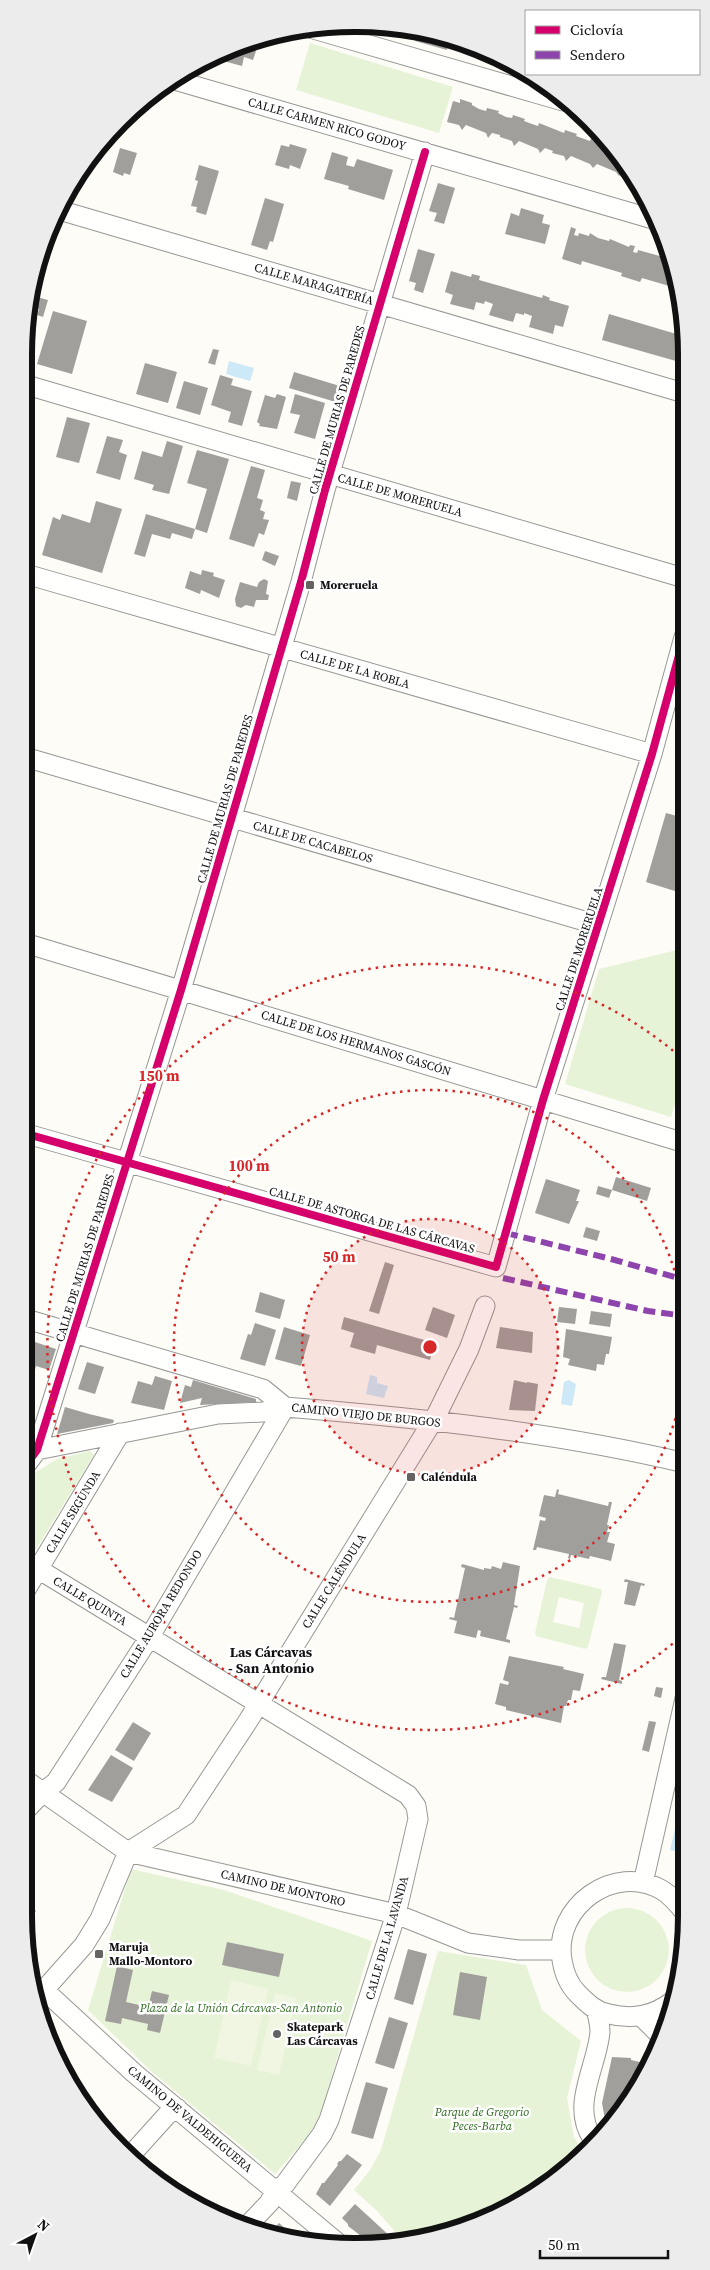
<svg xmlns="http://www.w3.org/2000/svg" width="710" height="2270" font-family="'Source Serif 4',serif">
  <style>
    .green { fill: #e7f3d7; fill-rule: evenodd }
    .pitch { fill: #f0f6e1 }
    .water { fill: #cde8f7 }
    .building { fill: #a19f9c }
    .lines { fill: none; stroke-linecap: round; stroke-linejoin: round }
    .minor-casing { stroke: #979795; stroke-width: 21 }
    .minor { stroke: #fffffe; stroke-width: 19 }
    .quiet { stroke: #8e44ad; stroke-width: 6; stroke-dasharray: 12 6; stroke-linecap: butt }
    .cycleway-casing { stroke: #fff; stroke-width: 11 }
    .cycleway { stroke: #d6006c; stroke-width: 8 }
    .ring { fill: none; stroke: #d62828; stroke-width: 2.5; stroke-dasharray: 2.5 5 }
    .poi-dot { fill: #646362; stroke: #fff; stroke-width: 2 }
    .labels { text-anchor: middle; stroke-width: 5; stroke-linejoin: round; paint-order: stroke }
    .street-label { font-size: 12px; fill: #111; stroke: #fff }
    .poi-label { font-size: 12px; font-weight: bold; fill: #111; stroke: #fff; text-anchor: start }
    .park-label { font-size: 12px; font-style: italic; fill: #2f6b1f; stroke: #fff }
    .neighbourhood-label { font-size: 14px; font-weight: bold; fill: #111; stroke: #fff }
    .rim { fill: none; stroke: #111; stroke-width: 6 }
    .centre { fill: #d62828; stroke: #fff; stroke-width: 2.5 }
    .ring-label { font-size: 15px; text-anchor: middle; font-weight: bold; fill: #d62828; stroke: #fff; stroke-width: 5; stroke-linejoin: round; paint-order: stroke }
  </style>
  <rect width="100%" height="100%" fill="#fdfcf7"/>
  <path class="green" d="M310,43L453,87L439,133L296,90Z
    M681,949L685,950V1070L671,1117L565,1084L599,969Z
    M90,1451L94,1455L35,1551L25,1545V1479L57,1459Z
    M550,1577L601,1589L602,1592L588,1647L585,1649L536,1636L535,1633L547,1580ZM559,1597L584,1603L579,1628L553,1622Z
    M131,1869L224,1890L372,1941L321,2112L310,2134L275,2174L152,2072L88,2010Z
    M585 1950a42 42 0 1 1 84 0a42 42 0 1 1-84 0Z
    M438,1951L526,1965L542,2010L581,2041L567,2098L574,2137L582,2150L556,2178L502,2212L441,2235L403,2241L377,2211L354,2190L370,2170L381,2150Z"/>
  <path class="pitch" d="M231,1980L268,1989L251,2066L214,2058Z
    M275,1993L296,1998L279,2075L257,2070Z"/>
  <path class="water" d="M229,361L254,368L250,381L226,374Z
    M370,1375L377,1377V1383L388,1386L384,1398L366,1394Z
    M569,1380L576,1384L572,1406L561,1404L564,1382Z
    M679,1813L686,1815V1854L670,1850Z"/>
  <path class="building" d="M418,30L449,41L447,50L415,41Z
    M249,43L248,45L257,48L253,60L244,57L242,66L212,58L229,49Z
    M497,59L520,68L526,74L495,64Z
    M460,99L472,103V105L479,109L486,111L487,108L499,111L498,113L506,117L512,118L513,115L525,119L524,121L532,124L538,126L539,123L564,133L565,130L577,134L576,136L590,141L591,138L603,142V144L607,145L626,172L624,171L619,176L616,172L597,164L593,168L590,164L571,156L566,161L564,156L552,153L553,151L545,148L540,153L538,149L519,141L514,146L512,141L500,137V135L492,133L488,138L486,133L466,125L462,130L459,125L447,122L453,101L460,103Z
    M290,144L307,149L300,169L290,165L289,169L275,165L281,145L289,147Z
    M120,148L137,153L130,175L124,173L123,176L113,172Z
    M332,152L348,157L346,165L354,167L357,159L393,170L384,200L348,189L349,186L324,179Z
    M199,165L219,171L206,215L196,212L197,207L191,206L198,181L195,180Z
    M81,169L86,170L83,180L76,178Z
    M438,183L455,188L444,224L434,221L437,213L429,211Z
    M265,198L284,204L273,242L270,241L267,250L251,245Z
    M521,208L544,215L542,223L550,225L545,244L505,234L511,213L519,216Z
    M571,227L576,229L574,235L578,236L579,233L589,236L590,233L598,238L609,241L610,239L629,247L630,245L635,246L633,252L637,253L638,250L667,258L676,288L642,278L640,282L621,276L622,273L582,261L581,265L562,259Z
    M418,249L435,254L423,293L414,290L416,283L409,281Z
    M451,271L471,277L472,274L480,276L479,280L542,298L543,295L550,298L549,300L569,306L563,327L555,325L553,334L529,327L532,316L524,313V315L516,313L513,322L489,315L493,304L485,301L484,304L476,302L474,310L450,304L453,295L445,292Z
    M30,295L48,300L43,317L37,315L39,309L30,306Z
    M53,311L87,321L72,374L37,364Z
    M609,314L683,336V363L602,340Z
    M213,349L219,350L215,365L208,363Z
    M145,363L177,372L168,403L136,394Z
    M294,372L343,387L339,403L289,388Z
    M220,375L233,379L231,385L252,391L242,426L228,422L231,412L211,405Z
    M184,381L208,388L200,415L176,408Z
    M277,394L286,397L277,429L259,426L260,424L257,422L265,395L275,398Z
    M295,394L325,403L315,439L294,433L300,415L290,413Z
    M67,417L90,423L79,463L56,457Z
    M107,436L123,440L119,452L127,455L120,480L96,473Z
    M167,441L183,446L169,494L152,490L154,485L134,479L142,451L162,457Z
    M197,450L229,459L207,533L195,529L192,539L172,533L170,539L152,534L145,557L134,554L146,514L195,529L207,489L187,483Z
    M251,466L265,470L257,498L263,500L260,510L265,512L263,519L269,520L264,535L259,533L254,547L229,539Z
    M291,481L301,483L297,501L287,498Z
    M96,501L122,509L102,573L42,555L53,517L60,520L62,514L90,523Z
    M265,551L279,556L275,566L262,560Z
    M202,570L214,573L213,576L225,580L219,598L201,590L200,594L185,588L190,571L201,575Z
    M264,579L268,581L266,594L269,595L268,600H256L254,607L246,605L241,608L236,606L235,599L240,582L257,587L259,582Z
    M666,813L684,818V870L678,892L646,882Z
    M683,1156H685V1175L678,1173Z
    M616,1177L651,1188L647,1201L612,1190Z
    M546,1179L580,1190L576,1201H579L569,1224L535,1213Z
    M598,1186L612,1190L609,1198L596,1194Z
    M586,1227L600,1231L597,1241L583,1237Z
    M385,1262L394,1265L379,1314L369,1311Z
    M260,1292L285,1300L280,1319L255,1312Z
    M433,1307L455,1315L447,1338L425,1330Z
    M559,1307L577,1309L575,1324L557,1322Z
    M591,1311L612,1314L610,1327L589,1324Z
    M344,1317L435,1343L430,1360L377,1345L375,1354L350,1347L354,1333L341,1329Z
    M255,1323L276,1330L265,1366L240,1359L248,1334L251,1335Z
    M284,1327L310,1335L301,1366L275,1359Z
    M500,1327L533,1332L532,1353L496,1348Z
    M566,1329L612,1337L609,1354H606L604,1365L597,1364L596,1371L568,1365L570,1359L563,1357Z
    M26,1332L34,1334L32,1341L56,1349L49,1370L36,1366L34,1373L26,1371Z
    M684,1346L685,1347V1373L679,1371Z
    M87,1362L104,1367L95,1394L78,1389Z
    M155,1376L172,1381L164,1410L131,1403L138,1381L152,1385Z
    M193,1380L256,1399V1402L200,1405L202,1398L180,1403L185,1385L191,1387Z
    M514,1380L527,1383V1382L538,1384L535,1411L509,1410Z
    M65,1407L89,1414L114,1420L113,1423L57,1434Z
    M26,1411L35,1414L26,1443Z
    M557,1489L559,1490L558,1494L608,1506L609,1502H612L607,1525H609L607,1532H610L607,1542L615,1544L611,1561L590,1556L589,1559L571,1555L570,1559L568,1558L569,1554L537,1547L536,1550H533L540,1520L545,1521L546,1518L539,1516L544,1495L555,1497Z
    M503,1562L520,1566L514,1605L518,1606L517,1608L514,1607L506,1639L510,1640V1643L480,1636L481,1631L478,1630L476,1638L454,1633L457,1621L449,1619L450,1617L454,1618L465,1568L461,1567L462,1564L484,1570V1568L491,1569L492,1566L501,1569Z
    M625,1579L645,1584L644,1586L641,1585L635,1606L624,1604L628,1582H624Z
    M614,1643L626,1645L619,1680L622,1681V1684L601,1679L602,1677H606Z
    M509,1656L564,1667L563,1669L584,1674L580,1691L573,1690L571,1700H568L566,1706H564L561,1723L506,1710V1707L495,1704L500,1683L508,1685L509,1682L503,1680Z
    M656,1687L663,1688L661,1698L654,1696Z
    M649,1721L656,1722L649,1752L642,1750Z
    M133,1722L151,1733L134,1761L115,1750Z
    M111,1755L133,1768L112,1802L88,1790Z
    M24,1900L36,1911L25,1923L24,1915Z
    M227,1942L284,1954L279,1977L222,1965Z
    M408,1949L427,1954L413,2005L394,1999Z
    M117,1966L133,1970L126,2002L148,2007L152,1991L169,1995L160,2033L147,2030L148,2024L122,2018L121,2024L105,2021Z
    M460,1972L487,1977L480,2020L453,2015Z
    M389,2017L408,2023L394,2069L375,2063Z
    M612,2057L631,2058V2060L649,2064L634,2092H632L631,2099L606,2125L602,2103Z
    M366,2082L388,2088L373,2139L351,2133Z
    M347,2154L362,2165L330,2206L316,2194L322,2183H324L338,2165L337,2164L339,2161H341Z
    M355,2204L392,2238L387,2244L369,2245V2242L348,2226V2224L342,2218Z
    M279,2223L297,2239L272,2231Z"/>
  <g class="lines">
    <g class="minor-casing">
      <path id="minor" d="M310,28L563,101
        M171,79L656,220
        M59,210L684,393
        M30,386L684,578
        M29,575L652,754
        M28,758L598,925
        M28,944L685,1143
        M27,1134L496,1267L543,1100L652,754L684,637
        M26,1319L263,1389L285,1407
        M37,1450L218,1414L263,1412L285,1407C420,1418 554,1432 685,1463
        M26,1465L37,1450L181,990L301,582L325,490L425,152
        M25,1561L408,1795L416,1806L418,1819L396,1914L329,2120L322,2134L285,2184L274,2191L270,2202L249,2224
        M25,1591L120,1433
        M24,1779L128,1852L396,1914L468,1943L519,1950H561
        M24,1812L42,1793L56,1782L149,1638L285,1407
        M128,1852L186,1815L248,1721L437,1414L469,1349L485,1306
        M643,1883L686,1694
        M44,1990L134,2073L339,2244
        M36,1999L84,1945L100,1919L128,1852
        M673,2001C653,2016 633,2020 609,2014C596,2012 587,2003 578,1994C569,1985 564,1973 562,1960C553,1907 614,1862 662,1890C672,1896 679,1905 686,1914
        M642,2017L662,2037
        M593,2139C570,2106 597,2067 600,2032C600,2024 598,2017 596,2009
        M130,2156L167,2115L177,2108"/>
    </g>
    <use href="#minor" class="minor"/>
    <path class="quiet" d="M506,1233L611,1259L685,1280
      M503,1278L648,1311L685,1316"/>
    <g class="cycleway-casing">
      <path id="cycleway" d="M27,1134L496,1267L543,1100L652,754L684,637
        M26,1465L37,1450L181,990L301,582L325,490L425,152"/>
    </g>
    <use href="#cycleway" class="cycleway"/>
  </g>
  <circle cx="430" cy="1347" r="128" fill="#d62828" fill-opacity=".12"/>
  <g class="ring">
    <circle cx="430" cy="1347" r="128"/>
    <path d="M685 1367A256 256 0 1 1 685 1325"/>
    <path d="M684 1634A383 383 0 1 1 684 1060"/>
  </g>
  <g class="poi-dot">
    <rect x="305" y="580" width="10" height="10" rx="2.5"/>
    <rect x="406" y="1472" width="10" height="10" rx="2.5"/>
    <rect x="94" y="1949" width="10" height="10" rx="2.5"/>
    <circle cx="277" cy="2034" r="5"/>
  </g>
  <g class="labels">
    <g class="street-label">
      <text transform="translate(327 124) rotate(16)" y="4">CALLE CARMEN RICO GODOY</text>
      <text transform="translate(314 284) rotate(16)" y="4">CALLE MARAGATERÍA</text>
      <text transform="translate(337 410) rotate(-74)" y="4">CALLE DE MURIAS DE PAREDES</text>
      <text transform="translate(400 495) rotate(16)" y="4">CALLE DE MORERUELA</text>
      <text transform="translate(355 669) rotate(16)" y="4">CALLE DE LA ROBLA</text>
      <text transform="translate(225 799) rotate(-74)" y="4">CALLE DE MURIAS DE PAREDES</text>
      <text transform="translate(313 842) rotate(16)" y="4">CALLE DE CACABELOS</text>
      <text transform="translate(579 949) rotate(-72)" y="4">CALLE DE MORERUELA</text>
      <text transform="translate(356 1043) rotate(17)" y="4">CALLE DE LOS HERMANOS GASCÓN</text>
      <text transform="translate(372 1220) rotate(16)" y="4">CALLE DE ASTORGA DE LAS CÁRCAVAS</text>
      <text transform="translate(85 1258) rotate(-73)" y="4">CALLE DE MURIAS DE PAREDES</text>
      <text transform="translate(366 1415) rotate(6)" y="4">CAMINO VIEJO DE BURGOS</text>
      <text transform="translate(73 1512) rotate(-59)" y="4">CALLE SEGUNDA</text>
      <text transform="translate(334 1581) rotate(-58)" y="4">CALLE CALÉNDULA</text>
      <text transform="translate(90 1601) rotate(31)" y="4">CALLE QUINTA</text>
      <text transform="translate(161 1614) rotate(-59)" y="4">CALLE AURORA REDONDO</text>
      <text transform="translate(283 1888) rotate(13)" y="4">CAMINO DE MONTORO</text>
      <text transform="translate(387 1938) rotate(-74)" y="4">CALLE DE LA LAVANDA</text>
      <text transform="translate(190 2119) rotate(40)" y="4">CAMINO DE VALDEHIGUERA</text>
    </g>
    <g class="poi-label">
      <text x="320" y="589">Moreruela</text>
      <text x="421" y="1481">Caléndula</text>
      <text x="109" y="1951">Maruja<tspan x="109" dy="14">Mallo-Montoro</tspan></text>
      <text x="287" y="2031">Skatepark<tspan x="287" dy="14">Las Cárcavas</tspan></text>
    </g>
    <g class="park-label">
      <text x="241" y="2012">Plaza de la Unión Cárcavas-San Antonio</text>
      <text x="482" y="2116">Parque de Gregorio<tspan x="482" dy="14">Peces-Barba</tspan></text>
    </g>
    <g class="neighbourhood-label">
      <text x="271" y="1657">Las Cárcavas<tspan x="271" dy="16">- San Antonio</tspan></text>
    </g>
  </g>
  <path d="M0 0H710V2270H0ZM354 32H356A322 322 0 0 1 678 354V1916A322 322 0 0 1 356 2238H354A322 322 0 0 1 32 1916V354A322 322 0 0 1 354 32Z" fill="#ececec" fill-rule="evenodd"/>
  <path class="rim" d="M354 32H356A322 322 0 0 1 678 354V1916A322 322 0 0 1 356 2238H354A322 322 0 0 1 32 1916V354A322 322 0 0 1 354 32Z"/>
  <circle cx="430" cy="1347" r="8" class="centre"/>
  <g class="ring-label">
    <text x="159" y="1081">150 m</text>
    <text x="249" y="1171">100 m</text>
    <text x="339" y="1262">50 m</text>
  </g>
  <rect x="525" y="10" width="175" height="65" fill="#ffffff" stroke="#a0a0a0"/>
  <rect x="535" y="26" width="25" height="8" fill="#d6006c" stroke="#a0a0a0"/>
  <text x="570" y="35" font-size="15" fill="#111111">Ciclovía</text>
  <rect x="535" y="51" width="25" height="8" fill="#8e44ad" stroke="#a0a0a0"/>
  <text x="570" y="60" font-size="15" fill="#111111">Sendero</text>
  <g transform="translate(35 2235) rotate(41)" stroke="#ffffff" stroke-width="4" paint-order="stroke">
  <path d="M0-4L9 19L0 12L-9 19Z" fill="#111111"/>
  <text y="-8" font-size="14" font-weight="bold" text-anchor="middle" fill="#111111">N</text>
  </g>
  <path d="M540 2250v8h128v-8" fill="none" stroke="#111111" stroke-width="2.5"/>
  <text x="548" y="2250" font-size="15" fill="#111111" stroke="#ffffff" stroke-width="4" paint-order="stroke">50 m</text>
</svg>
